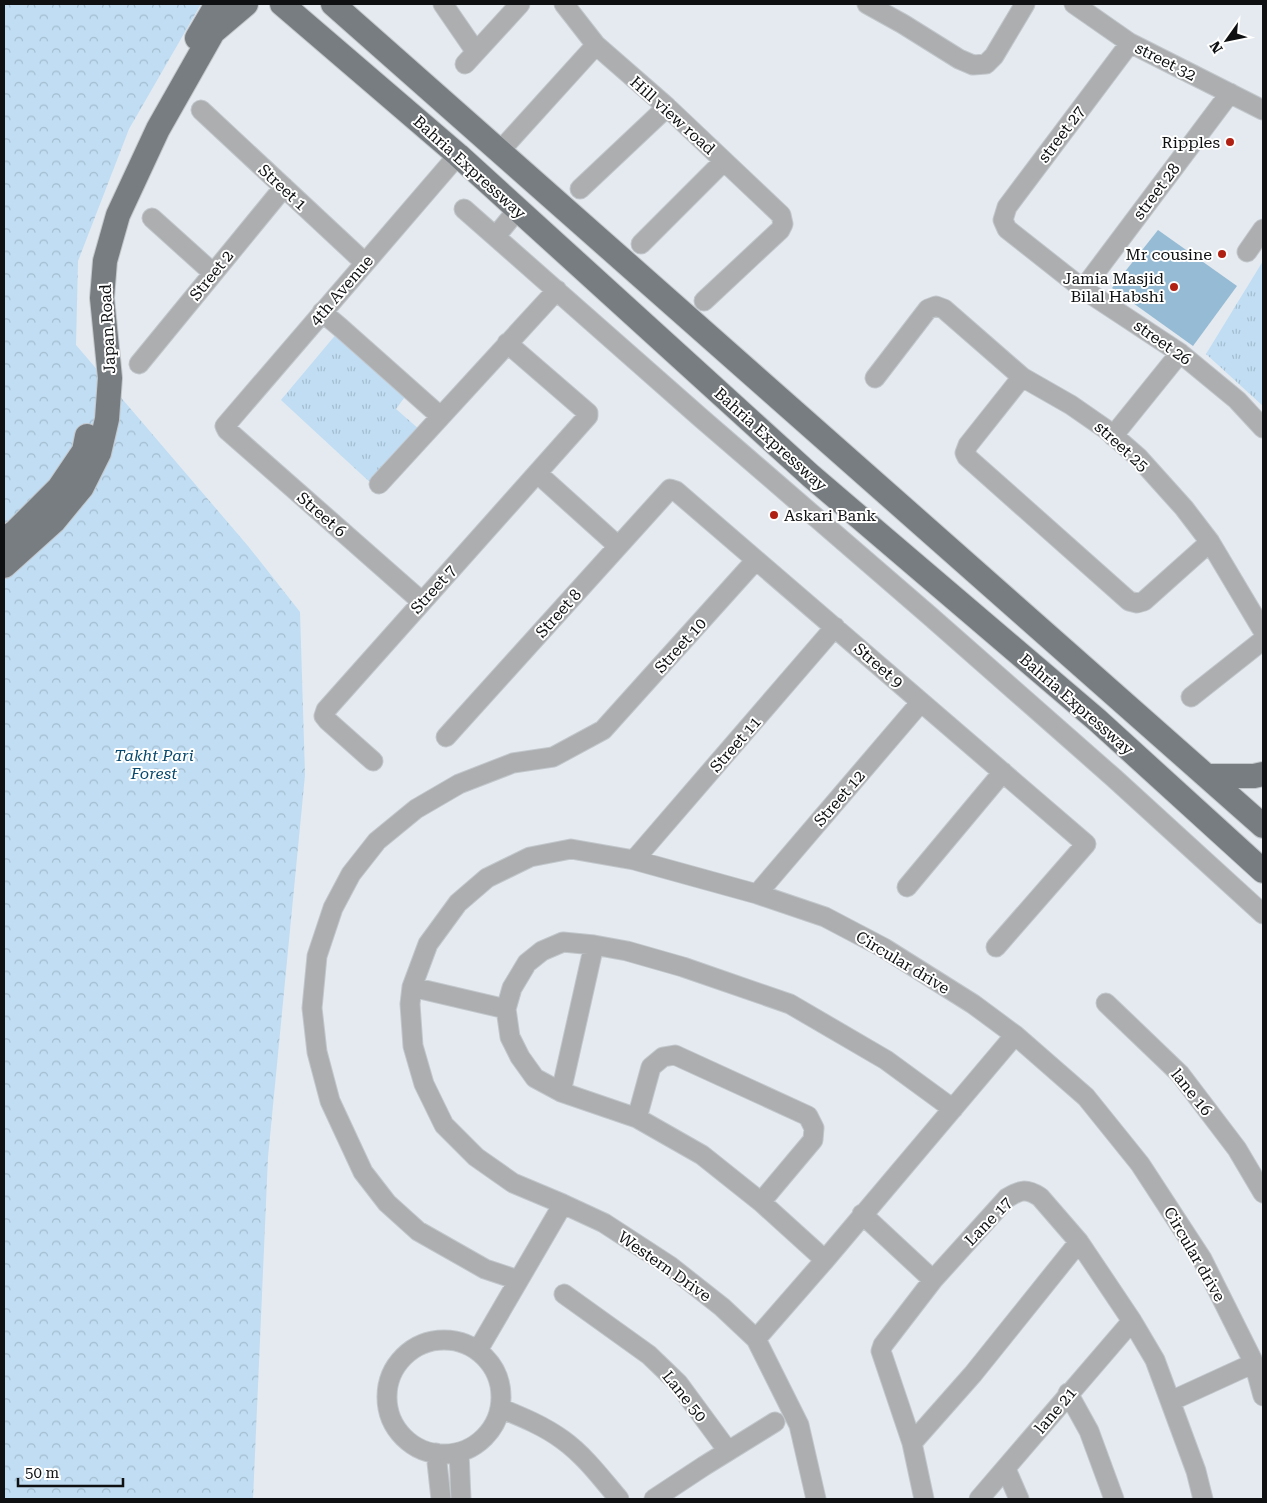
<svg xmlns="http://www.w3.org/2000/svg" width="1267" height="1503" font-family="'Roboto Serif',serif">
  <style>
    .forest { fill: url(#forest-crowns) }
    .park { fill: url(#park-tufts) }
    .building { fill: #96bbd5 }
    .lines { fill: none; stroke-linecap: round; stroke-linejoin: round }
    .minor-casing { stroke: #c2c7cc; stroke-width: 21 }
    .major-casing { stroke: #c2c7cc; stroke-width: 26 }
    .minor { stroke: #acaeb0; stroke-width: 19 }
    .major { stroke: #787d81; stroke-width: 24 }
    .poi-dot { fill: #b02114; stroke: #fff; stroke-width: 2 }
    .labels { text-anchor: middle; stroke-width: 4; stroke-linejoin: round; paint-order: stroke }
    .street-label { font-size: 16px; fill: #0e1012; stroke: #fff }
    .poi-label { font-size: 16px; fill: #0e1012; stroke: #fff; text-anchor: end }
    .park-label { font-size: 16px; font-style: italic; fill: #08496d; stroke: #fff }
  </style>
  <defs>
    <pattern id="forest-crowns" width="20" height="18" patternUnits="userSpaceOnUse" patternTransform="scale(1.25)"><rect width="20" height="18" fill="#c0ddf3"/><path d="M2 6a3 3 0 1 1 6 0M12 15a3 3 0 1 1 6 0" fill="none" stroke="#a4bdcf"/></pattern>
    <pattern id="park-tufts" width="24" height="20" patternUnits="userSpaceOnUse" patternTransform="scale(1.25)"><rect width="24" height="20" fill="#c0ddf3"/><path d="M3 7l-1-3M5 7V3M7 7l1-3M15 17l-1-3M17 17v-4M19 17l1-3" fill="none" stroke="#a4bdcf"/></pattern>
  </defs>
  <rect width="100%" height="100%" fill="#e4eaef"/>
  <path class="forest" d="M4,4H201L129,129L78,261L76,345L248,546L300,612L305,775L268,1157L253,1499H4Z"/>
  <path class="park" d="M1263,261V406L1206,354Z
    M338,332L407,394L396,409L420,430L374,486L281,400Z"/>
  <path class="building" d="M1158,230L1237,286L1193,346L1112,288Z"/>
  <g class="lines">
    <g class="minor-casing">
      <path id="minor" d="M443,4L476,52
        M564,4L596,45L667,107L781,215L783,224L780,230L704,301
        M867,4L903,24L959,59L973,65L986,64L994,56L1025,4
        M1074,4L1130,43L1263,110
        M1130,43L1007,207L1003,220L1007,229L1083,289L1180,353L1237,400L1263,428
        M465,64L520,4
        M201,110L365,263
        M500,151L596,45
        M580,189L667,107
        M464,209L701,418L930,616L1114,778L1263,914
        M152,218L213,273
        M496,236L518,209
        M641,244L724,161
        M1247,252L1263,229
        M1083,289L1230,93
        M322,312L341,328L440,416
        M139,364L284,187
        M1022,377L968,445L965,453L967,457L1129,601L1137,603L1144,601L1210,542
        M875,378L928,309L936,306L944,309L1022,377L1071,405L1107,430L1139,458L1184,508L1210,542L1263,631
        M1113,436L1180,353
        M537,473L618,546
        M379,484L557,290
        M421,601L227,430L225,426L458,155
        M1191,697L1263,640
        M446,737L670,489L676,491L1086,844L996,947
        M373,761L328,721L324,716L326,710L588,416V413L507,343
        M634,860L835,627
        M907,887L1003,772
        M757,894L921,702
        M412,987L506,1009
        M1106,1003L1180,1074L1237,1149L1263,1193
        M561,1092L594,945
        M637,1118L651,1067L663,1057L675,1055L808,1116L814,1128L813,1140L761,1202
        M563,1204L513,1183L476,1157L444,1125L424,1084L413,1046L410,1004L412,987L428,944L458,903L487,878L530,857L571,849L634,860L757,894L825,917L884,948L973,1004L1015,1035L1086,1097L1140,1164L1202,1259L1254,1363L1263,1396
        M862,1214L933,1280
        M825,1260L761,1202L702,1155L637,1118L561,1092L535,1078L520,1057L510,1037L506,1009L512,988L527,963L542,951L563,942L594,945L627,951L683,967L790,1004L886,1060L953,1109
        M518,1280L485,1269L418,1231L387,1203L363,1172L330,1101L317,1052L312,1008L317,956L333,908L351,874L377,841L416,809L459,784L513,763L553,757L603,730L756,560
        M564,1294L649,1355L678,1383L728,1451
        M756,1339L825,1260L1015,1035
        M387 1397a57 57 0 1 1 114 0a57 57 0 1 1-114 0Z
        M478,1350L563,1204L604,1223L670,1266L722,1307L756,1339L799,1425L816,1499
        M1068,1393L1089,1431L1114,1499
        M1171,1401L1254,1363
        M500,1408C522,1417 544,1426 563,1440C585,1456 602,1479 619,1499
        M912,1443L973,1374L1079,1242
        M459,1452L461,1499
        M436,1453L441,1499
        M1006,1469L1019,1499
        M654,1499L704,1466L775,1422
        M924,1499L912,1443L881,1351L883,1345L933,1280L1007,1198C1020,1190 1026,1188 1040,1197L1079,1242L1132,1321L1155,1360L1196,1471L1203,1499
        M979,1499L1132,1321"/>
    </g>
    <g class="major-casing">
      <path id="major" d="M282,4L458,155L811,476L1097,720L1263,871
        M333,4L1263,826
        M197,38L217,4
        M4,540L16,531L59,488L84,451L87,436
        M4,566L54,521L82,487L99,453L107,419L110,378L102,298L105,261L118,215L158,129L213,32L246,4
        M1207,776H1254L1263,774"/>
    </g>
    <use href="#minor" class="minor"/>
    <use href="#major" class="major"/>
  </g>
  <g class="poi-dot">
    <circle cx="1230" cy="142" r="5"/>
    <circle cx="1222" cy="254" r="5"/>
    <circle cx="1174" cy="287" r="5"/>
    <circle cx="774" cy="515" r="5"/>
  </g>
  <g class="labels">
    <g class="street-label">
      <text transform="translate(1166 61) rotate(27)" y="6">street 32</text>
      <text transform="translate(673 115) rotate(42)" y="6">Hill view road</text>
      <text transform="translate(1061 134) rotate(-53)" y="6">street 27</text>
      <text transform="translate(470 167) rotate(42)" y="6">Bahria Expressway</text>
      <text transform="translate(283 187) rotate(43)" y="6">Street 1</text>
      <text transform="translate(1156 191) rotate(-53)" y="6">street 28</text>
      <text transform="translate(211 275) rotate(-51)" y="6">Street 2</text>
      <text transform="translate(341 290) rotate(-49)" y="6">4th Avenue</text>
      <text transform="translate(107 329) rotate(-93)" y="6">Japan Road</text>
      <text transform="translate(1163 342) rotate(35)" y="6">street 26</text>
      <text transform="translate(771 439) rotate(42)" y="6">Bahria Expressway</text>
      <text transform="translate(1122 446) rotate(42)" y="6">street 25</text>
      <text transform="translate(322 514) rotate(41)" y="6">Street 6</text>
      <text transform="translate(433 589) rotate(-48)" y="6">Street 7</text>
      <text transform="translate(558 613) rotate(-48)" y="6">Street 8</text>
      <text transform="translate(680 645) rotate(-48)" y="6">Street 10</text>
      <text transform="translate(879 665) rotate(41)" y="6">Street 9</text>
      <text transform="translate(1077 704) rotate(41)" y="6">Bahria Expressway</text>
      <text transform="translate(735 744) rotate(-49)" y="6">Street 11</text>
      <text transform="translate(839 798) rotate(-49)" y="6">Street 12</text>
      <text transform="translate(903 962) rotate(31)" y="6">Circular drive</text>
      <text transform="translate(1192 1092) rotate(51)" y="6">lane 16</text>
      <text transform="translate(988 1221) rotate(-46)" y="6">Lane 17</text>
      <text transform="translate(1195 1254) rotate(60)" y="6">Circular drive</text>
      <text transform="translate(665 1266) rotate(35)" y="6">Western Drive</text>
      <text transform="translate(685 1396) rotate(51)" y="6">Lane 50</text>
      <text transform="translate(1055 1410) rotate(-50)" y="6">lane 21</text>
    </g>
    <g class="poi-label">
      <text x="1220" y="148">Ripples</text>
      <text x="1212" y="260">Mr cousine</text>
      <text x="1164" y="284">Jamia Masjid<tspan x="1164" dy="18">Bilal Habshi</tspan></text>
      <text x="784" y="521" text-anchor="start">Askari Bank</text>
    </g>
    <g class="park-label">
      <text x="154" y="761">Takht Pari<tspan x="154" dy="18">Forest</tspan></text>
    </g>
  </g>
  <rect width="1267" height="1503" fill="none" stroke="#0e1012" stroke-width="10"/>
  <g transform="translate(1227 40) rotate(237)" stroke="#ffffff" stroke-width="4" paint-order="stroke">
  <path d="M0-4L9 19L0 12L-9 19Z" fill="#0e1012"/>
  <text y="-8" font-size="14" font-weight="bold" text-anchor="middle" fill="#0e1012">N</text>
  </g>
  <path d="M18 1478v8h105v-8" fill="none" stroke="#0e1012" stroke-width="2.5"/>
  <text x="25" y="1478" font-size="15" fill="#0e1012" stroke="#ffffff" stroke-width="4" paint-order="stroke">50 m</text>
</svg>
